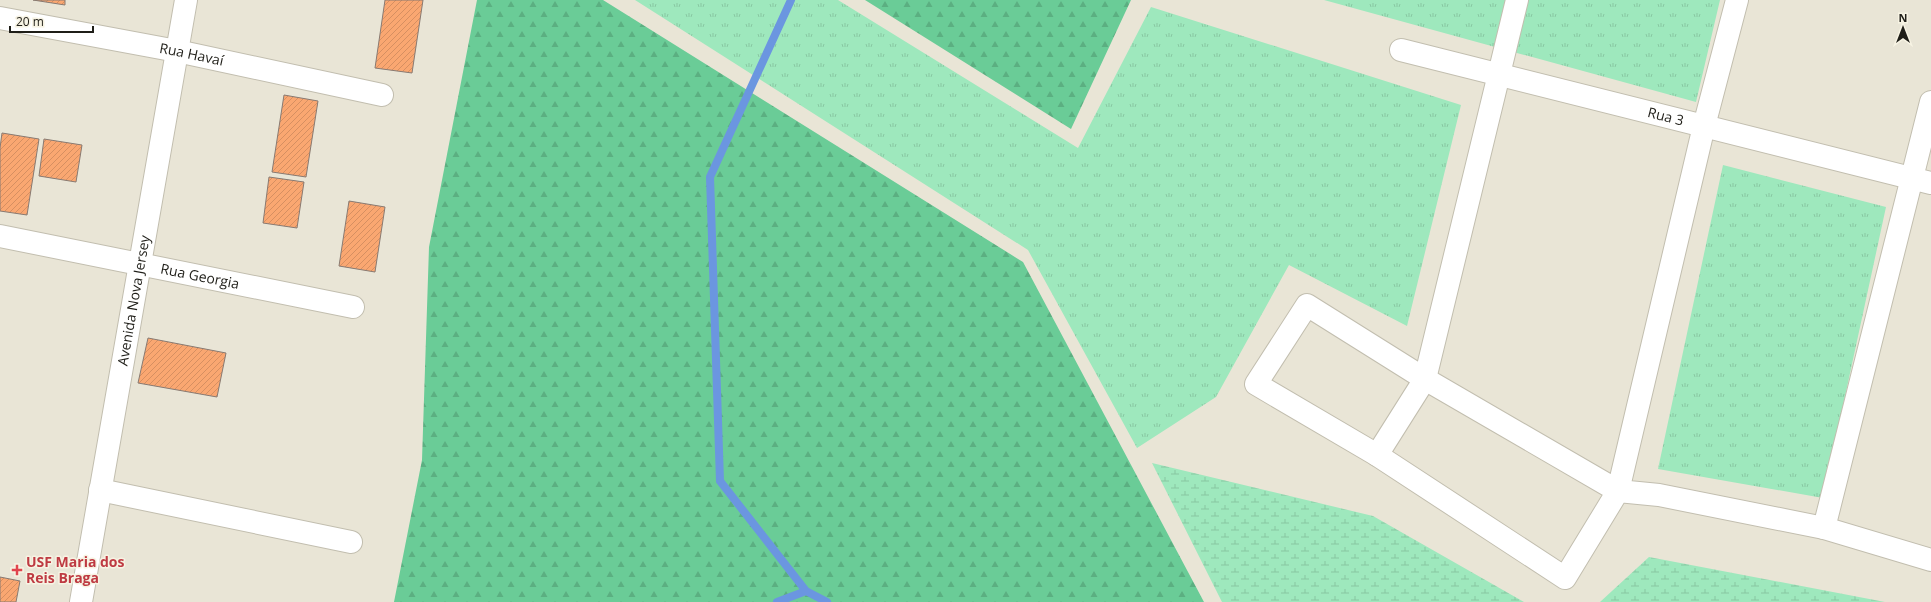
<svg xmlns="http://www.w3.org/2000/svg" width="1931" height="602" font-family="'Open Sans',sans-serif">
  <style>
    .grass { fill: url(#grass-tufts) }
    .forest { fill: url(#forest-firs) }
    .wetland { fill: url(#wetland-marsh) }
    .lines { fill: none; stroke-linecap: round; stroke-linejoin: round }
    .stream { stroke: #6b96e0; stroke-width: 8 }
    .building { fill: url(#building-hatch); stroke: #887a72 }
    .minor-casing { stroke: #c2beaf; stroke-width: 24 }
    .minor { stroke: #fff; stroke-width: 22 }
    .health-dot { fill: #e0444e; stroke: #f7f3e3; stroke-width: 1.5 }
    .labels { text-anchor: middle; stroke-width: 3; stroke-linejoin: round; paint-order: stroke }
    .street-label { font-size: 14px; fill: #1f1e18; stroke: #f7f3e3 }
    .health-label { font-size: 14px; font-weight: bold; fill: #be3a42; stroke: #f7f3e3; text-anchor: start }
  </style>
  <defs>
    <pattern id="grass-tufts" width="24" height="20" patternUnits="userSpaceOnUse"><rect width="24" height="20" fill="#9ee8bd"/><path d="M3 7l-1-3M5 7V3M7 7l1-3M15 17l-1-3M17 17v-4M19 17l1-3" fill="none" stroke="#88c7a2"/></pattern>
    <pattern id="forest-firs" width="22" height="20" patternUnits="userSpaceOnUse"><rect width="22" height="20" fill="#6acc97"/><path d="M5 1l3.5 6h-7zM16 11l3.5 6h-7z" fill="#5baf81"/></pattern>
    <pattern id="wetland-marsh" width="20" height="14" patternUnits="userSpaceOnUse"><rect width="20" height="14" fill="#9ee8bd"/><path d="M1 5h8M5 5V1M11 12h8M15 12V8" fill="none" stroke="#88c7a2"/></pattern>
    <pattern id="building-hatch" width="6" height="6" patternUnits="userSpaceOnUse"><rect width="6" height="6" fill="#faa771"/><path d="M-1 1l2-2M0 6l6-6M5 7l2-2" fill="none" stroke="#d68f61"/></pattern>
  </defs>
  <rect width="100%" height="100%" fill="#e9e5d6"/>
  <path class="grass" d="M635,0H838L1078,148L1151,7L1461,105L1407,326L1289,265L1216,397L1137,448L1028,250Z
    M1324,0H1720L1696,102Z
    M1723,165L1886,207L1823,498L1658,469Z"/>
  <path class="forest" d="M477,0H603L1023,262L1204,602H394L422,460L429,247Z
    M865,0H1131L1071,129Z"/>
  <path class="wetland" d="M1152,463L1373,516L1524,602H1222Z
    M1649,557L1885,602H1600Z"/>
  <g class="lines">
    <path class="stream" d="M791,0L710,177L720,481L806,591L827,602
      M777,602L806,591"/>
  </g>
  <path class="building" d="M33,0H65V5Z
    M385,0H423L412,73L375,68Z
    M284,95L318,101L306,177L272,172Z
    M2,133L39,139L27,215L0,211V148Z
    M44,139L82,145L76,182L39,176Z
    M269,177L304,182L297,228L263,223Z
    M349,201L385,207L375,272L339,266Z
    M148,338L226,353L217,397L138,383Z
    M0,577L20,581L16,602H0Z"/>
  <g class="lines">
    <g class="minor-casing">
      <g id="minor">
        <path d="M1737,0L1704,126L1618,491L1565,578L1377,455L1256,384L1307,305L1425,379L1618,491L1659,495L1824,528L1931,560"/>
        <path id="s1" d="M0,18L177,51L382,95"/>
        <path id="s2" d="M1401,50L1931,183"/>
        <path id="s3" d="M0,236L353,307"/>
        <path d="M1377,455L1425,379L1517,0"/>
        <path d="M100,490L351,542"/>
        <path d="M1824,528L1931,102"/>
        <path id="s4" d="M81,602L186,0"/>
      </g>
    </g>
    <use href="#minor" class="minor"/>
  </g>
  <path class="health-dot" d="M15 564h4v4h4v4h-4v4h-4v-4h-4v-4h4z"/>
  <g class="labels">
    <g class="street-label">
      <text dy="5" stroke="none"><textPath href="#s1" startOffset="195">Rua Havaí</textPath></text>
      <text dy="5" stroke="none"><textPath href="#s2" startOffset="273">Rua 3</textPath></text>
      <text dy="5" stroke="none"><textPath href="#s3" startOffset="204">Rua Georgia</textPath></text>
      <text dy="5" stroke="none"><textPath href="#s4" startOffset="306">Avenida Nova Jersey</textPath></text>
    </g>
    <g class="health-label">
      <text x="26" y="567">USF Maria dos<tspan x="26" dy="16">Reis Braga</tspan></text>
    </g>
  </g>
  <g transform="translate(1903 28)" stroke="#f7f3e3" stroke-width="3" paint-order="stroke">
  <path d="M0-3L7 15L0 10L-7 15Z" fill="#1f1e18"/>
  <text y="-6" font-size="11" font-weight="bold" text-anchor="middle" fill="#1f1e18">N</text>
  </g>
  <path d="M10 26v6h83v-6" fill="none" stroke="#1f1e18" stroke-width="2"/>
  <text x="16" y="26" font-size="12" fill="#1f1e18" stroke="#f7f3e3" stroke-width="3" paint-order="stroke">20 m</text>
</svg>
